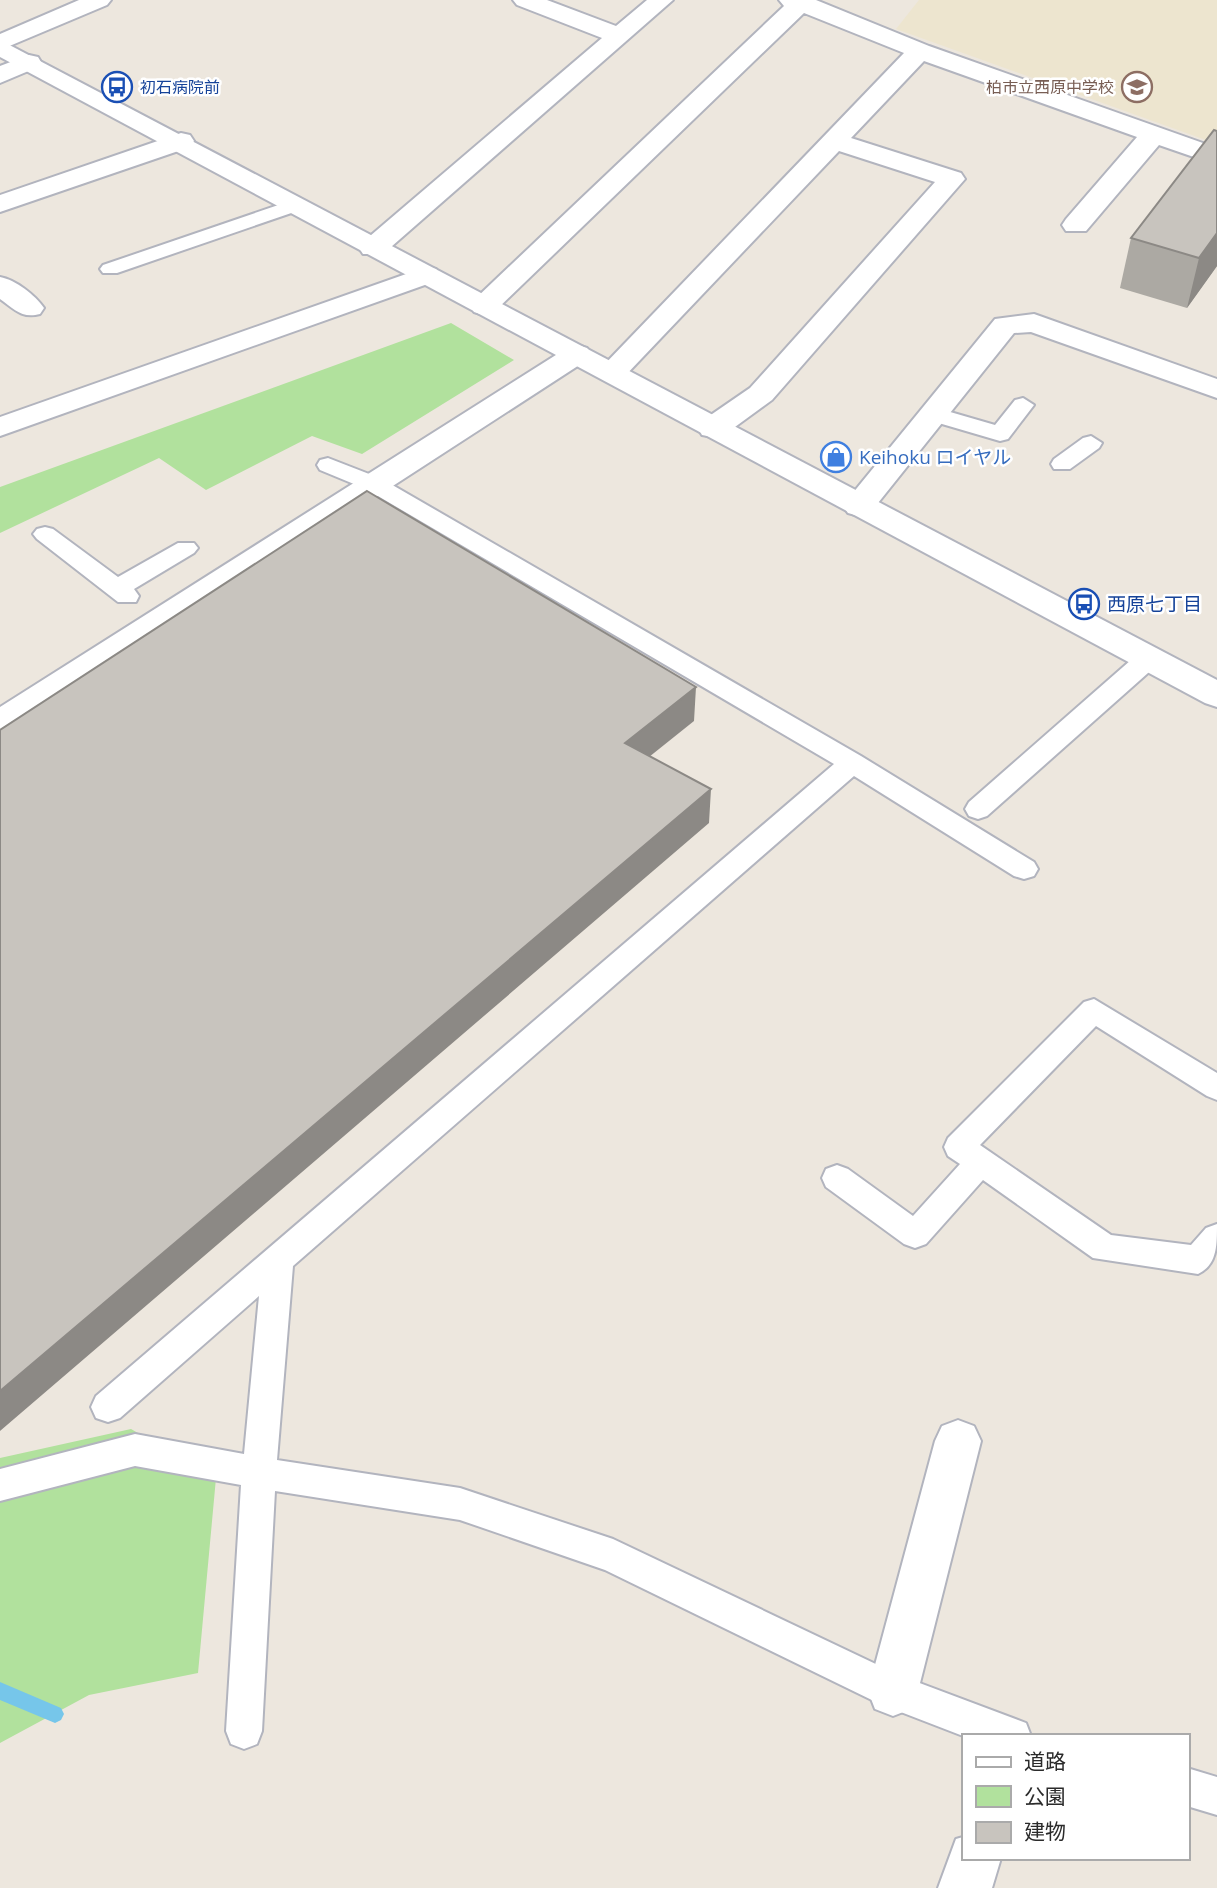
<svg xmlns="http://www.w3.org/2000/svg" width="1217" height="1888" font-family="'Open Sans','Noto Sans JP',sans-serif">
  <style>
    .education { fill: #ede5cf }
    .green { fill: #b1e19d }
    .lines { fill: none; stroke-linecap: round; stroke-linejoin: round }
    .stream { fill: #76c6ea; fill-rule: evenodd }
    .lane-casing { stroke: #b2b4be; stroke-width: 4 }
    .street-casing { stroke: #b2b4be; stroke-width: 4 }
    .secondary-casing { stroke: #b2b4be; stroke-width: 4 }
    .lane { fill: #fff; fill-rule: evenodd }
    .street { fill: #fff; fill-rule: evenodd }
    .secondary { fill: #fff; fill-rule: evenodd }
    .wall { fill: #aca9a3 }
    .shaded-wall { fill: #8c8985 }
    .building { fill: #c8c4be; stroke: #8c8985; stroke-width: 2 }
    .labels { text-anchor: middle; stroke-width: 5; stroke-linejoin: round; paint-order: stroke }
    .far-transit-label { font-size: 16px; fill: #164399; stroke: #fff; text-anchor: start }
    .far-education-label { font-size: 16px; fill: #785e54; stroke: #fff; text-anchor: end }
    .shop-label { font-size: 19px; fill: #366cbe; stroke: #fff; text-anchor: start }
    .transit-label { font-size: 19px; fill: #164399; stroke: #fff; text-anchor: start }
  </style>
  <rect width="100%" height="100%" fill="#ede7de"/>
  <path class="education" d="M919,0H1217V144L896,29Z"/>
  <path class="green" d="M451,323L514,360L362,454L312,436L206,490L159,458L0,533V487Z
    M131,1429L216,1478L198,1673L89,1695L0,1743V1458Z"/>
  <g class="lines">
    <path class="stream" d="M0,1682L61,1708L64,1714L61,1720L55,1723L0,1700Z"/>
    <g class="lane-casing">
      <path id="lane" d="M296,199L303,201L306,205L303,209L117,273H103L100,269L103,265Z
        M1023,398L1034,405L1008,439L1000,441L925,419L922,414L933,407L995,425L1015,400Z
        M1091,436L1102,443L1099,448L1070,469H1054L1051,464L1054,459L1083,438Z
        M328,458L382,479L861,756L1034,862L1038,869L1034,876L1024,879L1014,876L854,776L293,1266L277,1460L460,1488L613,1539L901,1676L1026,1723L1031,1736H963L880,1704L605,1570L460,1520L275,1491L262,1731L257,1744L244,1749L231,1744L226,1731L241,1485L135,1466L0,1501V1469L135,1434L244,1454L259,1296L120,1418L108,1422L96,1418L91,1407L96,1396L834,764L366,489L320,470L317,465L320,460Z
        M45,527L53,529L118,577L178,543H194L198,548L194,553L134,589L139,596L136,602H118L37,539L33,534L37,529Z
        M1148,651L1157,653L1160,659L1157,665L987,816L978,819L969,816L965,809L969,802L1139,653Z
        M1094,999L1217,1073V1100L1207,1096L1096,1026L980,1145L1111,1235L1191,1245L1206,1228L1217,1224C1217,1246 1217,1265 1198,1274L1093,1258L983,1180L926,1244L915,1248L904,1244L826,1187L822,1178L826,1169L837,1165L848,1169L913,1216L960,1164L948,1156L944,1147L948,1138L1084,1002Z
        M1187,1768L1217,1777V1815L1187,1806Z"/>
    </g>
    <g class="street-casing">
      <path id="street" d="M79,0H111L107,5L0,50V34Z
        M513,0H547L616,26L647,0H673L383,254H363L359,248L363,242L602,38L517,5Z
        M779,0H816L929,46L1217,148V165L1159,145L1086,231H1066L1062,225L1066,219L1137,137L924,61L851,138L961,173L965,179L772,400L724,435L713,437L702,435L698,428L702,421L750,388L935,182L839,151L622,379L612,382L602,379L597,373L602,367L904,53L804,13L494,312L484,315L474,312L470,306L474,300L784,6Z
        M29,55L38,57L41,62L38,67L0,83V66Z
        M181,133L190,135L194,141L190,147L0,212V195Z
        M426,267L436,269L440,275L436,281L0,436V417Z
        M0,277C16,280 35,295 44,308L40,314C22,319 14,309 0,299Z
        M1034,314L1217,379V398L1031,332L1014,333L870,513L859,516L848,513L843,506L848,499L995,319Z
        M577,345L587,348L592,354L587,360L12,733L0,736V707L567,348Z
        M958,1420L974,1426L981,1441L918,1691L911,1709L893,1716L875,1709L868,1691L935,1441L942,1426Z
        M963,1837V1858H1001L992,1888H938L956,1839Z"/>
    </g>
    <g class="secondary-casing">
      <path id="secondary" d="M0,40L1217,680V707L1205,703L0,57Z"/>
    </g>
    <use href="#lane" class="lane"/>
    <use href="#street" class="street"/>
    <use href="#secondary" class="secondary"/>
  </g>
  <path class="wall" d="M1217,131V266L1187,308L1120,288L1131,238Z"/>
  <path class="shaded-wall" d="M1217,233V266L1187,308L1199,258Z
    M696,687L694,721L624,777L625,743Z
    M711,789L709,823L0,1431V1391Z"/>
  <path class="building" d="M1214,130L1217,131V233L1199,258L1131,238Z
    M367,491L696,687L625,743L711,789L0,1391V730Z"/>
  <defs>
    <g id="bus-ring" transform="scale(1.575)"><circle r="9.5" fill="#fff" stroke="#1a4fb4" stroke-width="1.5"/><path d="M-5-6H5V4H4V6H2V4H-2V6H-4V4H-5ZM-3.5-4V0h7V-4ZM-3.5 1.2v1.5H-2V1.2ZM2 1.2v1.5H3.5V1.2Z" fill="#1a4fb4"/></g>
    <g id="school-ring" transform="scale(1.575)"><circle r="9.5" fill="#fff" stroke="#8d6e63" stroke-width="1.5"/><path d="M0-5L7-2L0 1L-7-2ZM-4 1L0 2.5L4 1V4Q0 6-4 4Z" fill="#8d6e63"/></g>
    <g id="shop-ring" transform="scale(1.575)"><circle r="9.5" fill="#fff" stroke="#3f7fe0" stroke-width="1.5"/><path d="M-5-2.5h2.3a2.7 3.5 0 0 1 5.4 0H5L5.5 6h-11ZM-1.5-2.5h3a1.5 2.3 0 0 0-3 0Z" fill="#3f7fe0"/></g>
  </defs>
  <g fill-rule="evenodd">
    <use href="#bus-ring" x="117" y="87"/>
    <use href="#school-ring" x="1137" y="87"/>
    <use href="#shop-ring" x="836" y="457"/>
    <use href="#bus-ring" x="1084" y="604"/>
  </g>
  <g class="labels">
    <g class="far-transit-label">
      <text x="140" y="93">初石病院前</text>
    </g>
    <g class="far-education-label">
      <text x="1114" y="93">柏市立西原中学校</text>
    </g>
    <g class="shop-label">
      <text x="859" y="464">Keihoku ロイヤル</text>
    </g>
    <g class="transit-label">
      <text x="1107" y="611">西原七丁目</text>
    </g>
  </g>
  <rect x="962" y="1734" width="228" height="126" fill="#ffffff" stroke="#aaaaaa" stroke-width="2"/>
  <rect x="976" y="1757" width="35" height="10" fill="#ffffff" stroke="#aaaaaa" stroke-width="2"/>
  <text x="1024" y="1769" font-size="21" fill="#2b2b2b">道路</text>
  <rect x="976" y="1786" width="35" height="21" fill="#b1e19d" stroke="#aaaaaa" stroke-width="2"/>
  <text x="1024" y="1804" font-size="21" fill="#2b2b2b">公園</text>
  <rect x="976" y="1822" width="35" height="21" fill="#c8c4be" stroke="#aaaaaa" stroke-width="2"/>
  <text x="1024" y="1839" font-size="21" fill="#2b2b2b">建物</text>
</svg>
